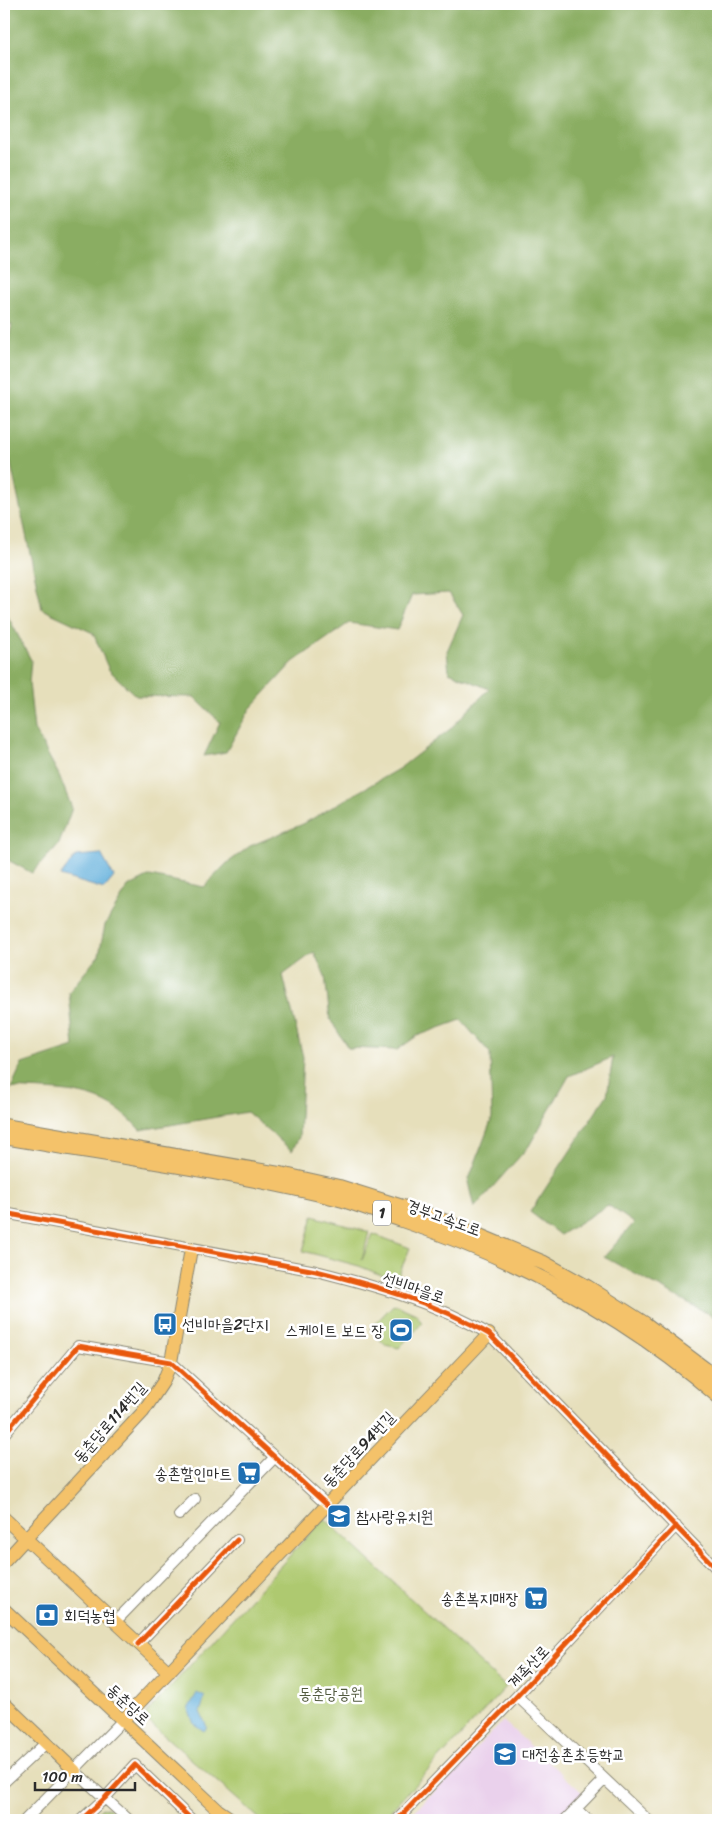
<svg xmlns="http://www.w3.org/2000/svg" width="722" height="1824" font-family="Sriracha,'Poor Story',sans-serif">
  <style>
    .built { fill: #ead1ec }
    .green { fill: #aec96f; stroke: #6c7a4d }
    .forest { fill: #8aad62; stroke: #5a6c46 }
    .water { fill: #61afdb; stroke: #466d83 }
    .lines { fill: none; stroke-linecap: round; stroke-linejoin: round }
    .minor-casing { stroke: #888573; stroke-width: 12 }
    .major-casing { stroke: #888573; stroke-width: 14 }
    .highway-casing { stroke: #888573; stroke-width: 16 }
    .minor { stroke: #fff; stroke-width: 10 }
    .major { stroke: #f4c26a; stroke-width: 12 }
    .highway { stroke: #f4c26a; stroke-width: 14 }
    .cycleway-casing { stroke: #fff; stroke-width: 8 }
    .cycleway { stroke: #e8590c; stroke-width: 5 }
    .labels { text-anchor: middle; stroke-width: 5; stroke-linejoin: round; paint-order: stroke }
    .shield { fill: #fff; stroke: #6b6b6b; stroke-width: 1 }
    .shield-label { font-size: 15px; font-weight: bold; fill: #2b2b2b }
    .street-label { font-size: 16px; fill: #2b2b2b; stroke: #fff }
    .poi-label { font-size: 16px; fill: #2b2b2b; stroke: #fff; text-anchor: start }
    .park-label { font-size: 16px; fill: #525a3f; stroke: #fff }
  </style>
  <rect width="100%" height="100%" fill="#fff"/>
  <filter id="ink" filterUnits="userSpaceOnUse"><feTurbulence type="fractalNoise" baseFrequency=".02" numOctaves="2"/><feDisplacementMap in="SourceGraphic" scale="10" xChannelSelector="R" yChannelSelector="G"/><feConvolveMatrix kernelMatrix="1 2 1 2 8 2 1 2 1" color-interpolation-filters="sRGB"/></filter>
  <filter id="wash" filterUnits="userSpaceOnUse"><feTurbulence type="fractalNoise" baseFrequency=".0096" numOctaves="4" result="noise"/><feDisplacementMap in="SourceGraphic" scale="20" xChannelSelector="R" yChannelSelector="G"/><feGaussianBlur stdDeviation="1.12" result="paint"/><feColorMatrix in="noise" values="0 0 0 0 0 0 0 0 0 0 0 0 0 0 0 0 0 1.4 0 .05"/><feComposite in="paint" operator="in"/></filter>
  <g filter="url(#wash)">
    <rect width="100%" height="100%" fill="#e6dfbb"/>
    <path class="built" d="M503,1721L584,1794L559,1820H406Z"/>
    <path class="green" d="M313,1216L369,1232L362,1260L373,1234L410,1248L396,1281L359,1266L303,1251Z
      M394,1304L416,1314L422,1323L399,1348L385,1345L370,1329Z
      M324,1518L506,1687L382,1820H261L143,1717Z
      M102,1808H109L122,1820H92L91,1818Z"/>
    <path class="forest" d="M4,4H718V1319L604,1257L634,1223L608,1205L560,1235L530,1212L607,1095L613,1057L569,1076L529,1146L474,1208L468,1182L492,1118L490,1053L461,1020L417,1036L397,1050L348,1048L330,1019L325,976L314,952L283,975L303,1057L299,1137L292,1151L247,1112L140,1130C104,1087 63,1092 11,1088L22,1064L74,1047L69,992L99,955L105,925L128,887L150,876L204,887L226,864L250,846L303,824L400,768L449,730L489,689L449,672L447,651L463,615L449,593L412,595L397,630L349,623L293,662L250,709L226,752L204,756L220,722L194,697L136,696L109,670L93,633L42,609L4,432V358L12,325L4,321Z
      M4,609L31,660L29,683L34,729L59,775L72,808L59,844L32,873L4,858Z"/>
    <path class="water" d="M101,854L114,877L104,889L60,876L76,856Z
      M197,1693L205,1697L200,1712L207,1727L204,1731L194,1724L188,1709Z"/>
  </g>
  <g filter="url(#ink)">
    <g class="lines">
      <g class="minor-casing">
        <path id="minor" d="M4,1213L316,1271C376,1286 436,1303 489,1334L718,1570
          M5,1433L78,1346L171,1362L327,1505
          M179,1515L195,1499
          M115,1622L275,1457
          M138,1644L237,1540
          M517,1696L648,1820
          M75,1771L129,1820
          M4,1782L46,1743
          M576,1809L588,1820
          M25,1820L123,1720
          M81,1820L105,1798L135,1765L192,1820
          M397,1820L517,1696L676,1526
          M565,1820L604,1780"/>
      </g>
      <g class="major-casing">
        <path id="major" d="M4,1518L169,1672
          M4,1562L143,1412L163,1382L171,1362L191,1249
          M4,1609L153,1749L218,1810L233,1820
          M4,1703L75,1771
          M123,1720L489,1334"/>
      </g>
      <g class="highway-casing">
        <path id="highway" d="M4,1126L285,1175L339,1187L434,1217L544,1263L587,1287L645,1324L718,1379
          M4,1137C114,1156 227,1171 336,1198C358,1204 380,1213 402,1220C518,1259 625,1315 718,1396"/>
      </g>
      <use href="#minor" class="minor"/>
      <use href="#major" class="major"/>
      <use href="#highway" class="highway"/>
      <g class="cycleway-casing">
        <path id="cycleway" d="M4,1213L316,1271C376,1286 436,1303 489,1334L718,1570
          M5,1433L78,1346L171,1362L327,1505
          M138,1644L237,1540
          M81,1820L105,1798L135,1765L192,1820
          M397,1820L517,1696L676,1526"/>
      </g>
      <use href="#cycleway" class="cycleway"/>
    </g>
  </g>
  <defs>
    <g id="bus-square" transform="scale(1.25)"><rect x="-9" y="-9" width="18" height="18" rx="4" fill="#1f6fb2" stroke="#fff"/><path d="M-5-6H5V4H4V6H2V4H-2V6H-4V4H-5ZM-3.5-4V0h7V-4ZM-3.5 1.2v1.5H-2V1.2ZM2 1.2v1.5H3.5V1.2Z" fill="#fff"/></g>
    <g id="stadium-square" transform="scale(1.25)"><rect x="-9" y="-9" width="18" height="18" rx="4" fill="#1f6fb2" stroke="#fff"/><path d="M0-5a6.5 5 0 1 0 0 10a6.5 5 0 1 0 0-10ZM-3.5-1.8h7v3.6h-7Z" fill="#fff"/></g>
    <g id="supermarket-square" transform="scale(1.25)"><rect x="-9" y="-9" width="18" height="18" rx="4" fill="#1f6fb2" stroke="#fff"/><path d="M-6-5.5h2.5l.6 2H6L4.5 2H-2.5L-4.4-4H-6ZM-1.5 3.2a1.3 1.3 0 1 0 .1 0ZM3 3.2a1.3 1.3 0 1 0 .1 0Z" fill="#fff"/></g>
    <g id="school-square" transform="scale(1.25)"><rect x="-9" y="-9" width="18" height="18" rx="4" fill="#1f6fb2" stroke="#fff"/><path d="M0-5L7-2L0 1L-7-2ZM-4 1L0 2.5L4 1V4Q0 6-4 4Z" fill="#fff"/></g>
    <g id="bank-square" transform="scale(1.25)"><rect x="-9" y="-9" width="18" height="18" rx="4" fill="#1f6fb2" stroke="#fff"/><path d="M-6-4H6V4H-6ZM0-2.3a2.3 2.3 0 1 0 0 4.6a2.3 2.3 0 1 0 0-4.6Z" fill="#fff"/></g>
  </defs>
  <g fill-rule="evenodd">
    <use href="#bus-square" x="165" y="1324"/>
    <use href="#stadium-square" x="401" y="1330"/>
    <use href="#supermarket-square" x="249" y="1473"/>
    <use href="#school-square" x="339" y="1516"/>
    <use href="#supermarket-square" x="536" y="1598"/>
    <use href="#bank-square" x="47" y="1615"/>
    <use href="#school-square" x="505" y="1754"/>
  </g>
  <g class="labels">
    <rect class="shield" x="373" y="1200.5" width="18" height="25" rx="4"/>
    <g class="shield-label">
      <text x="382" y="1218">1</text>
    </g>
    <g class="street-label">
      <text transform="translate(444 1217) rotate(20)" y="6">경부고속도로</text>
      <text transform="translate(414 1287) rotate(19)" y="6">선비마을로</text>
      <text transform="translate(109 1422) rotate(-49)" y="6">동춘당로114번길</text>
      <text transform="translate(358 1449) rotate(-47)" y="6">동춘당로94번길</text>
      <text transform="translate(528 1666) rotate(-47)" y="6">계족산로</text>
      <text transform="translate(129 1704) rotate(43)" y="6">동춘당로</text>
    </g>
    <g class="poi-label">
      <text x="182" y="1330">선비마을2단지</text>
      <text x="384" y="1336" text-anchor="end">스케이트 보드 장</text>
      <text x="232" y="1479" text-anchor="end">송촌할인마트</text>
      <text x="356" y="1522">참사랑유치원</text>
      <text x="518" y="1604" text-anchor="end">송촌복지매장</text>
      <text x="64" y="1621">회덕농협</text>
      <text x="522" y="1760">대전송촌초등학교</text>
    </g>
    <g class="park-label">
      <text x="331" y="1699">동춘당공원</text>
    </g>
  </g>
  <rect width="722" height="1824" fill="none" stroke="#fff" stroke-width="20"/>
  <path d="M35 1782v8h100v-8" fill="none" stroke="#2b2b2b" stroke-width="2.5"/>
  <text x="42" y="1782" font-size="15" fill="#2b2b2b" stroke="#ffffff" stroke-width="4" paint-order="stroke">100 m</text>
</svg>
